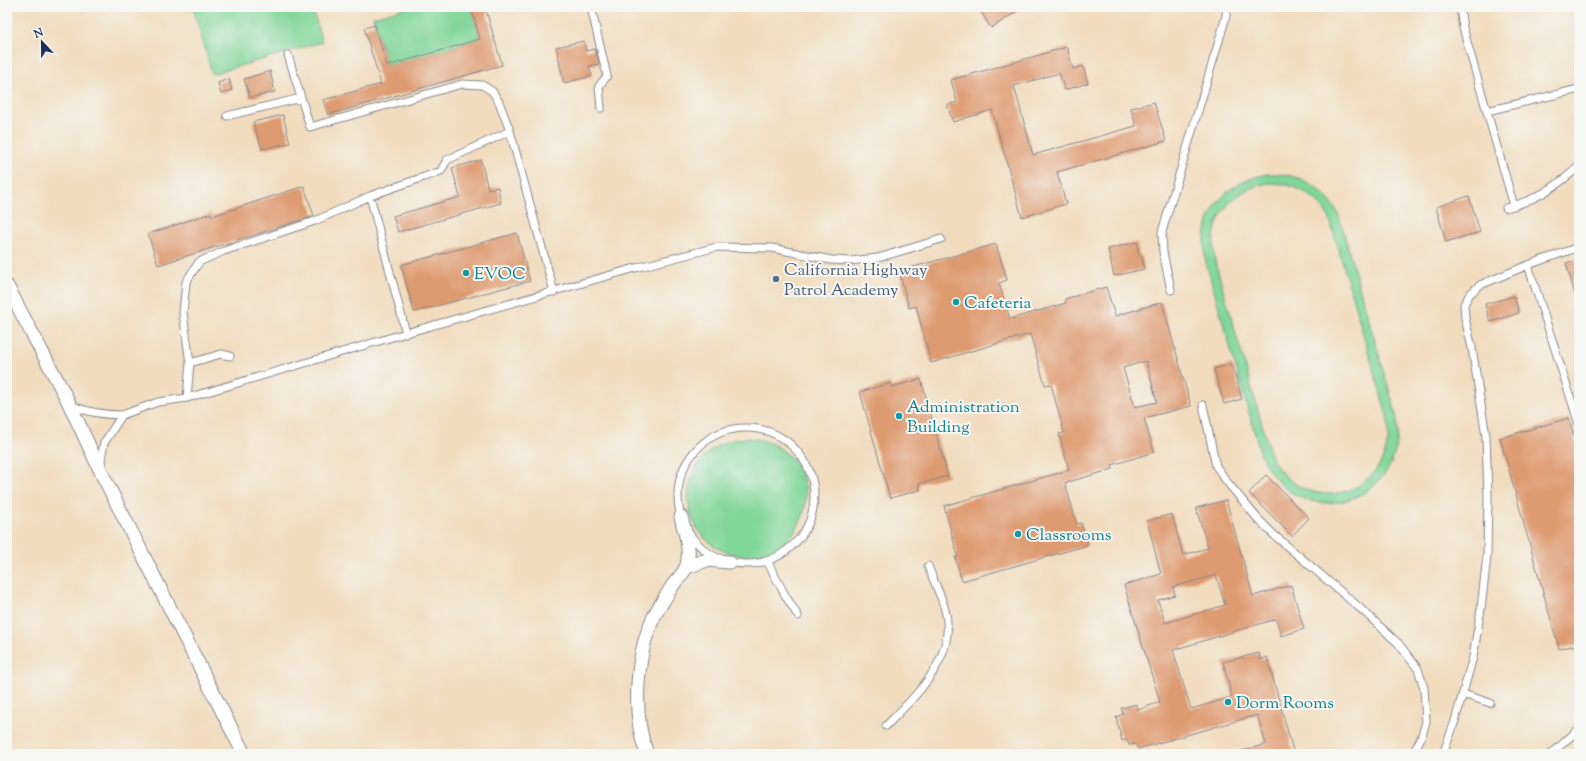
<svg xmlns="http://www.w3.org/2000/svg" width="1586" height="761" font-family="'Sorts Mill Goudy',serif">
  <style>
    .green { fill: #81d69a; stroke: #4e827c; fill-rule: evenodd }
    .building { fill: #de9a70; fill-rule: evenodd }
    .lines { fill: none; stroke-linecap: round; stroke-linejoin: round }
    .lane-casing { stroke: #86868e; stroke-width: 9 }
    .street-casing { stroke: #86868e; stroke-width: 15 }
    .lane { stroke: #fff; stroke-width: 7 }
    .street { stroke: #fff; stroke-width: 13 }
    .culture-dot { fill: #0f9aa8; stroke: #f6f6f2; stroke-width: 1.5 }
    .service-dot { fill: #5c6f8a; stroke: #f6f6f2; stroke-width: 1.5 }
    .labels { text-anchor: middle; stroke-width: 4; stroke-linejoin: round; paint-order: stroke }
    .service-label { font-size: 17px; fill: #4e5e75; stroke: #f6f6f2; text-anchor: start }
    .culture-label { font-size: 17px; fill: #0d838f; stroke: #f6f6f2; text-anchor: start }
  </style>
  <rect width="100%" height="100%" fill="#f6f6f2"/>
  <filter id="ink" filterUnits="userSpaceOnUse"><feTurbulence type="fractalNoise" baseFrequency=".025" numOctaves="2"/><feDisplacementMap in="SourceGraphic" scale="8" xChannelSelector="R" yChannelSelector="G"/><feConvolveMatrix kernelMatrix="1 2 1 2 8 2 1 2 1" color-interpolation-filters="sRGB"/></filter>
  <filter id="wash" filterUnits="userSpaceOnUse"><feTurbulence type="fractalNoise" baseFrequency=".012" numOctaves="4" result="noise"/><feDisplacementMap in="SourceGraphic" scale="16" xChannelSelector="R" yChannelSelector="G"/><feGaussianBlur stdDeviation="0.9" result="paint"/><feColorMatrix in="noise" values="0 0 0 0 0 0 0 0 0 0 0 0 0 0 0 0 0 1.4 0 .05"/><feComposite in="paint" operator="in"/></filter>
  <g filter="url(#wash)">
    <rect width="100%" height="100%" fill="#f1dcbe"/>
    <path class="green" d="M193,7H312L322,42L212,74Z
      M409,7H471L480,39L387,66L373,17Z
      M1267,174C1300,173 1321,185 1338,213L1396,414C1414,505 1292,540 1260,452L1206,263C1198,217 1221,183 1267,174ZM1268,183C1295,183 1315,194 1329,217L1387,416C1401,491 1310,524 1272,459L1215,261C1208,221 1228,191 1268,183Z
      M688 497a59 59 0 1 1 118 0a59 59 0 1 1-118 0Z"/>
    <g id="blocks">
      <path class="building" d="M471,7H485L502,65L328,115L323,100L381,84L364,28L375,25L387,66L480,39Z
        M978,7H1024L991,28Z
        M584,41L586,51L595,49L599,64L589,66L592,76L564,83L556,47Z
        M1067,47L1073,69L1083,66L1088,83L1065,90L1059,73L1014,86L1033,155L1136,126L1131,108L1154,102L1166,141L1057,172L1066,204L1022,217L992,110L953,122L947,105L957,102L951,80Z
        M270,71L275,92L250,98L244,79Z
        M229,79L232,90L221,94L218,83Z
        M283,115L290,143L262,149L253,122Z
        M481,160L488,189L498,187L501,203L398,232L393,216L460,197L452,168Z
        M304,186L314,216L158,265L148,234L211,213L212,216Z
        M1469,196L1480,232L1446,242L1436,207Z
        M517,233L530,281L414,312L401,265Z
        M1137,242L1139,255L1142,256L1144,269L1114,276L1108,249Z
        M996,244L1007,280L999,283L1010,319L1066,303L1065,299L1106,287L1115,316L1162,302L1191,406L1144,418L1154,452L1112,465L1113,469L1065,483L1077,524L1081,523L1088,545L962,581L955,557H958L944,506L1069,470L1059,434L1064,433L1051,384L1045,385L1030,334L931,363L916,306L909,308L899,271ZM1146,361L1157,402L1135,407L1123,368Z
        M1579,259V297L1576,298L1566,263Z
        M1514,296L1519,313L1490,322L1485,304Z
        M1232,364L1242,399L1224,404L1214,369Z
        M921,379L948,476L919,484L920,490L890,498L860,392L890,383L891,387Z
        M1569,418L1579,453V644L1559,649L1500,438Z
        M1266,475L1309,518L1292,536L1249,493Z
        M1226,500L1253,596L1291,585L1304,629L1281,636L1276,619L1173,650L1191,709L1232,697L1223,662L1259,653L1261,660L1267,657L1294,754H1242V751L1266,744L1257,715L1138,749L1135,744L1129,745L1127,739L1122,741L1116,717L1123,714L1121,708L1137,704L1138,710L1160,702L1124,585L1161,574L1147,521L1172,514L1183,555L1208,548L1196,508ZM1216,575L1225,605L1165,623L1158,600L1175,595L1173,587Z"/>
    </g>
  </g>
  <g filter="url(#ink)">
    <use href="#blocks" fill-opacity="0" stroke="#86868e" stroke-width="1"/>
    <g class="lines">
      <g class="lane-casing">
        <path id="lane" d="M591,7L607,76L599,86L601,108
          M1460,7L1463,28L1514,206
          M288,55L310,127L462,84L482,85L492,91L499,102L510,131L554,292
          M1487,111L1579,89
          M227,116L301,98
          M1506,208C1534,201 1558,186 1579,166
          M1528,265L1579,424
          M1171,290L1163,252L1162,232L1221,34L1226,16L1227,7
          M406,333L370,196L441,171L447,160L510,131
          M190,363L183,313L186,282L199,262L224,251L315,221L370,196
          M187,398L190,363L221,354L230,356
          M70,405C87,412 103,415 122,415
          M1203,405L1216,466L1227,482L1258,519L1273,534L1361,609L1398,643L1418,669L1424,688L1426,722L1421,738L1413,754
          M678 496a68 68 0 1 1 136 0a68 68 0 1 1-136 0Z
          M102,466L101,459L104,443L122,415L158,402L187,398L406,333L639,267L717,247L772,248L831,260L850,261L878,258L941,239
          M767,561L785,595L798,616
          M1463,694L1490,703
          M886,726C917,694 960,656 944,606C940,593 933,580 928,566
          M1443,754L1455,721L1473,657L1481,609L1487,556L1488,496L1486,436L1472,348L1465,318L1464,304L1470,294L1480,285L1528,265L1579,247
          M1551,754L1579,729"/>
      </g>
      <g class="street-casing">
        <path id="street" d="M7,286L67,399L104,478L244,754
          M687,567L707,560L729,562
          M647,754C631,713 636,647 658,609C663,601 668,593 673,585C677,580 685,572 687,565C691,549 685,533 681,517"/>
      </g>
      <use href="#lane" class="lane"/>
      <use href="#street" class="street"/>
    </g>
  </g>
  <g class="culture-dot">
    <circle cx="466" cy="273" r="4"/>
    <circle cx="956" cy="302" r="4"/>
    <circle cx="899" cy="416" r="4"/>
    <circle cx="1018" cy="534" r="4"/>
    <circle cx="1228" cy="702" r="4"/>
  </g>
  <circle class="service-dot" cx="776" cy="279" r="4"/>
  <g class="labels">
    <g class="service-label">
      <text x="784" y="275">California Highway<tspan x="784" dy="20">Patrol Academy</tspan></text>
    </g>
    <g class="culture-label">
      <text x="474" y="279">EVOC</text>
      <text x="964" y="308">Cafeteria</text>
      <text x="907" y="412">Administration<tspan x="907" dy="20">Building</tspan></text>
      <text x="1026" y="540">Classrooms</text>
      <text x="1236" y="708">Dorm Rooms</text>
    </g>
  </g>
  <rect width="1586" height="761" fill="none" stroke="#f6f6f2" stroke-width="24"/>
  <g transform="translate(42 42) rotate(338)" stroke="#f6f6f2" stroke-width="3" paint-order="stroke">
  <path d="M0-3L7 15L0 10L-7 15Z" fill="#1b2f5e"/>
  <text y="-6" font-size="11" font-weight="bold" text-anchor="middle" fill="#1b2f5e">N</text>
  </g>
</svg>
